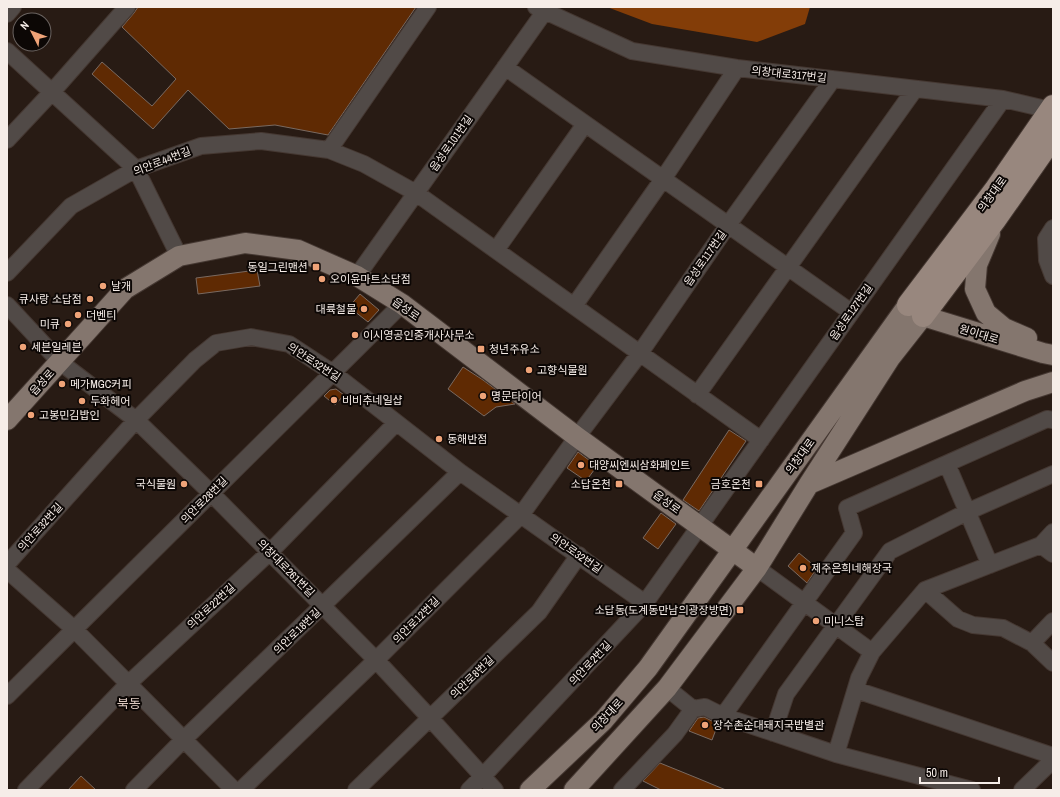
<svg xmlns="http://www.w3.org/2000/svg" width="1060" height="797" font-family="'Archivo Narrow','Noto Sans KR',sans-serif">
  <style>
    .forest { fill: #833d08 }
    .building { fill: #5f2a03; stroke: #7a6a61 }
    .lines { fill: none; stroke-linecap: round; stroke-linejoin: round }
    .minor-casing { stroke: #453832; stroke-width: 18 }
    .major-casing { stroke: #453832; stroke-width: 22 }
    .highway-casing { stroke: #453832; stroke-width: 24 }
    .minor { stroke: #514a47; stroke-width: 16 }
    .major { stroke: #84766e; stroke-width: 20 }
    .highway { stroke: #98877e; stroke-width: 22 }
    .poi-dot { fill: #efa378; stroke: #0c0705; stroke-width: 1.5 }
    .labels { text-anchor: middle; stroke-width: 4; stroke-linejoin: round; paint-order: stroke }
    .street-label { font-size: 11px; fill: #f6ede8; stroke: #0c0705 }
    .poi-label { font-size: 11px; fill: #f6ede8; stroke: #0c0705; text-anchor: start }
    .quarter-label { font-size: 13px; fill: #dac7be; stroke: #0c0705 }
  </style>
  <rect width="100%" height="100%" fill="#281b14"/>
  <path class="forest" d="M607,7H810L805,24L757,42L652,24Z"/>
  <path class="building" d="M138,7H416L328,135L275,125L229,129L188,90L153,129L92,74L102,62L152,106L176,79L122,27L134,13Z
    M257,270L260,286L198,294L196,278Z
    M360,294L379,310L368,322L349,307Z
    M463,367L483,380L515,404L496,407L484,416L448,389Z
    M336,389L344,395L335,405L324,396L330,390Z
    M729,430L746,441L699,511L683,500Z
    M578,452L597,466L586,481L567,468Z
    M661,513L676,524L658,549L643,538Z
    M799,553L817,568L807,583L788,566Z
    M704,717L718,724L712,740L689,731L698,718Z
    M660,763L697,778L726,790H661L643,781Z
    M81,776L96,790H68Z"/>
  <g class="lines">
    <g class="minor-casing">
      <path id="minor" d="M536,7L632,51L737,68L1003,99L1050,110
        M7,14L13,7
        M7,51L136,169L179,256
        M505,67L851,312
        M7,140L52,92L127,7
        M329,150L428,7
        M1053,228L1046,239L1047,260L1053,276
        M496,250L585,124
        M7,273L71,206L136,169L201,146L261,141L329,150L364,164L416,193L761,440
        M357,276L545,11
        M7,305L60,362L136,420L211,493L376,660L430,718L495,790
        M574,306L663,179L737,68
        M697,395L915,89
        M947,464L990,565
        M1041,545L1053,554
        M7,564L136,420L195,360L216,343L251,337L289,344L333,373L460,472L645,603
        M757,568L872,652
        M7,570L74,629L234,790
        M925,590L958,619L973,625L1003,628L1032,643L1053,663
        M1032,643L1053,621
        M856,690L1053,756
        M7,696L402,304
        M693,709L705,707L723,716L836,754L972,790
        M723,716L854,533L847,508L1047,419L1053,420
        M773,733L786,694L890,551L967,512L1053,474
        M836,754L859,678L872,652L925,590L1041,545L1053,532
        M26,790L128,684L270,552L396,423
        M134,790L183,740L323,605L460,472
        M241,790L376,660L521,515L577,437L640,353L728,225L833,79
        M356,790L539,612L579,555
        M469,790L483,776L645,603L1003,99
        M622,790L675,734L693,709L667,688
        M1022,790L1053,760"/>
    </g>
    <g class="major-casing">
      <path id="major" d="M990,234L977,265L975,289L986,313L1004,328L1027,338
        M7,420L125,289L179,256L245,243L298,250L357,276L402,304L577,437L757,568
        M809,484L1025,391L1053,382
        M530,790L603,721L648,668L908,305L923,316L1043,353L1053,355
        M574,790L667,688L757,568L809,484L890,358L923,316"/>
    </g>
    <g class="highway-casing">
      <path id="highway" d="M908,305L995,190L1053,106
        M923,316L995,220L1053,137"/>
    </g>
    <use href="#minor" class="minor"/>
    <use href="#major" class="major"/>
    <use href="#highway" class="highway"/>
  </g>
  <g class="poi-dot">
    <rect x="312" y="263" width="8" height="8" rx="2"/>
    <circle cx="322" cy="279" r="4"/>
    <circle cx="103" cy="286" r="4"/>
    <circle cx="90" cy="299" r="4"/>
    <circle cx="364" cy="309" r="4"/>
    <circle cx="78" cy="315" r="4"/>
    <circle cx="68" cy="324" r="4"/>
    <circle cx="355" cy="335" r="4"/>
    <circle cx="23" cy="347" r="4"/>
    <rect x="477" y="345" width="8" height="8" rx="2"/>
    <circle cx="529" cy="370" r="4"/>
    <circle cx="62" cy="384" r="4"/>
    <circle cx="483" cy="396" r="4"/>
    <circle cx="334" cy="400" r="4"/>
    <circle cx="82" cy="401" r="4"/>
    <circle cx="31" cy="415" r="4"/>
    <circle cx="439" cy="439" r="4"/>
    <circle cx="581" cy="465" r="4"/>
    <circle cx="184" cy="484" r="4"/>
    <rect x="615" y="480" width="8" height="8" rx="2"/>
    <rect x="755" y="480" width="8" height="8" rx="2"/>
    <circle cx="803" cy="568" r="4"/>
    <rect x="736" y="606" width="8" height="8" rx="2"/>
    <circle cx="816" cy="621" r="4"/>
    <circle cx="705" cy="725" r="4"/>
  </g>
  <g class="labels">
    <g class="street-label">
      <text transform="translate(789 74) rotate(6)" y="4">의창대로317번길</text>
      <text transform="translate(451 143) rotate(-55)" y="4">읍성로101번길</text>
      <text transform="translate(162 161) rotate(-21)" y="4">의안로44번길</text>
      <text transform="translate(992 194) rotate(-54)" y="4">의창대로</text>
      <text transform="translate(705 258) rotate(-55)" y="4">읍성로117번길</text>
      <text transform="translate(406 309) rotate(35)" y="4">읍성로</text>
      <text transform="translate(851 312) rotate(-55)" y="4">읍성로127번길</text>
      <text transform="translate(979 334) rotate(17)" y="4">원이대로</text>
      <text transform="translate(314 362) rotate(33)" y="4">의안로32번길</text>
      <text transform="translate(42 382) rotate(-48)" y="4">읍성로</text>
      <text transform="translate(800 456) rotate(-54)" y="4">의창대로</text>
      <text transform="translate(204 500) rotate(-45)" y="4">의안로28번길</text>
      <text transform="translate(667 502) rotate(36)" y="4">읍성로</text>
      <text transform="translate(40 527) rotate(-48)" y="4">의안로32번길</text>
      <text transform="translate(576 553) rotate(35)" y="4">의안로32번길</text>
      <text transform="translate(286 568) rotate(45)" y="4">의창대로261번길</text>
      <text transform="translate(211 606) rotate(-43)" y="4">의안로22번길</text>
      <text transform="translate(416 620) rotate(-45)" y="4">의안로12번길</text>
      <text transform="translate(297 631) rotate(-44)" y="4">의안로18번길</text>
      <text transform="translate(590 663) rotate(-47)" y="4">의안로2번길</text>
      <text transform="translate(472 677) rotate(-44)" y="4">의안로8번길</text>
      <text transform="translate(607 715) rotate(-47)" y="4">의창대로</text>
    </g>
    <g class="poi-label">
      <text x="308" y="271" text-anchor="end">동일그린맨션</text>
      <text x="330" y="283">오이윤마트소답점</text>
      <text x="111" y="290">날개</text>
      <text x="82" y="303" text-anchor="end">큐사랑 소답점</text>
      <text x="356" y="313" text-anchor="end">대륙철물</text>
      <text x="86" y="319">더벤티</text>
      <text x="60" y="328" text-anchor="end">미큐</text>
      <text x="363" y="339">이시영공인중개사사무소</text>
      <text x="31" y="351">세븐일레븐</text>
      <text x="489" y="353">청년주유소</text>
      <text x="537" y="374">고향식물원</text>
      <text x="70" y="388">메가MGC커피</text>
      <text x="491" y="400">명문타이어</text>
      <text x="342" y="404">비비추네일샵</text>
      <text x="90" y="405">두화헤어</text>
      <text x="39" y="419">고봉민김밥인</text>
      <text x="447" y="443">동해반점</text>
      <text x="589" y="469">대양씨엔씨삼화페인트</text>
      <text x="176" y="488" text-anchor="end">국식물원</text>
      <text x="611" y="488" text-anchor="end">소답온천</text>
      <text x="751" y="488" text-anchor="end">금호온천</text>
      <text x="811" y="572">제주은희네해장국</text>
      <text x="732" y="614" text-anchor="end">소답동(도계동만남의광장방면)</text>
      <text x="824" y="625">미니스탑</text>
      <text x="713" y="729">장수촌순대돼지국밥별관</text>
    </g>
    <g class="quarter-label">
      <text x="129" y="708">북동</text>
    </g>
  </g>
  <rect width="1060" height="797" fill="none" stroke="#f6ede8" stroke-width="16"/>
  <g transform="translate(32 32) rotate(312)"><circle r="19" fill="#0c0705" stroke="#6a6360"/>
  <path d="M0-3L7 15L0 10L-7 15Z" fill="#efa378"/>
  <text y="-6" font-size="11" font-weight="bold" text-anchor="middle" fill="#f6ede8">N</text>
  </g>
  <path d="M920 777v6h79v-6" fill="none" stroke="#f6ede8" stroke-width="2"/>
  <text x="926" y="777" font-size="12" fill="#f6ede8" stroke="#0c0705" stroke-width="3" paint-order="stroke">50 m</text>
</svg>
